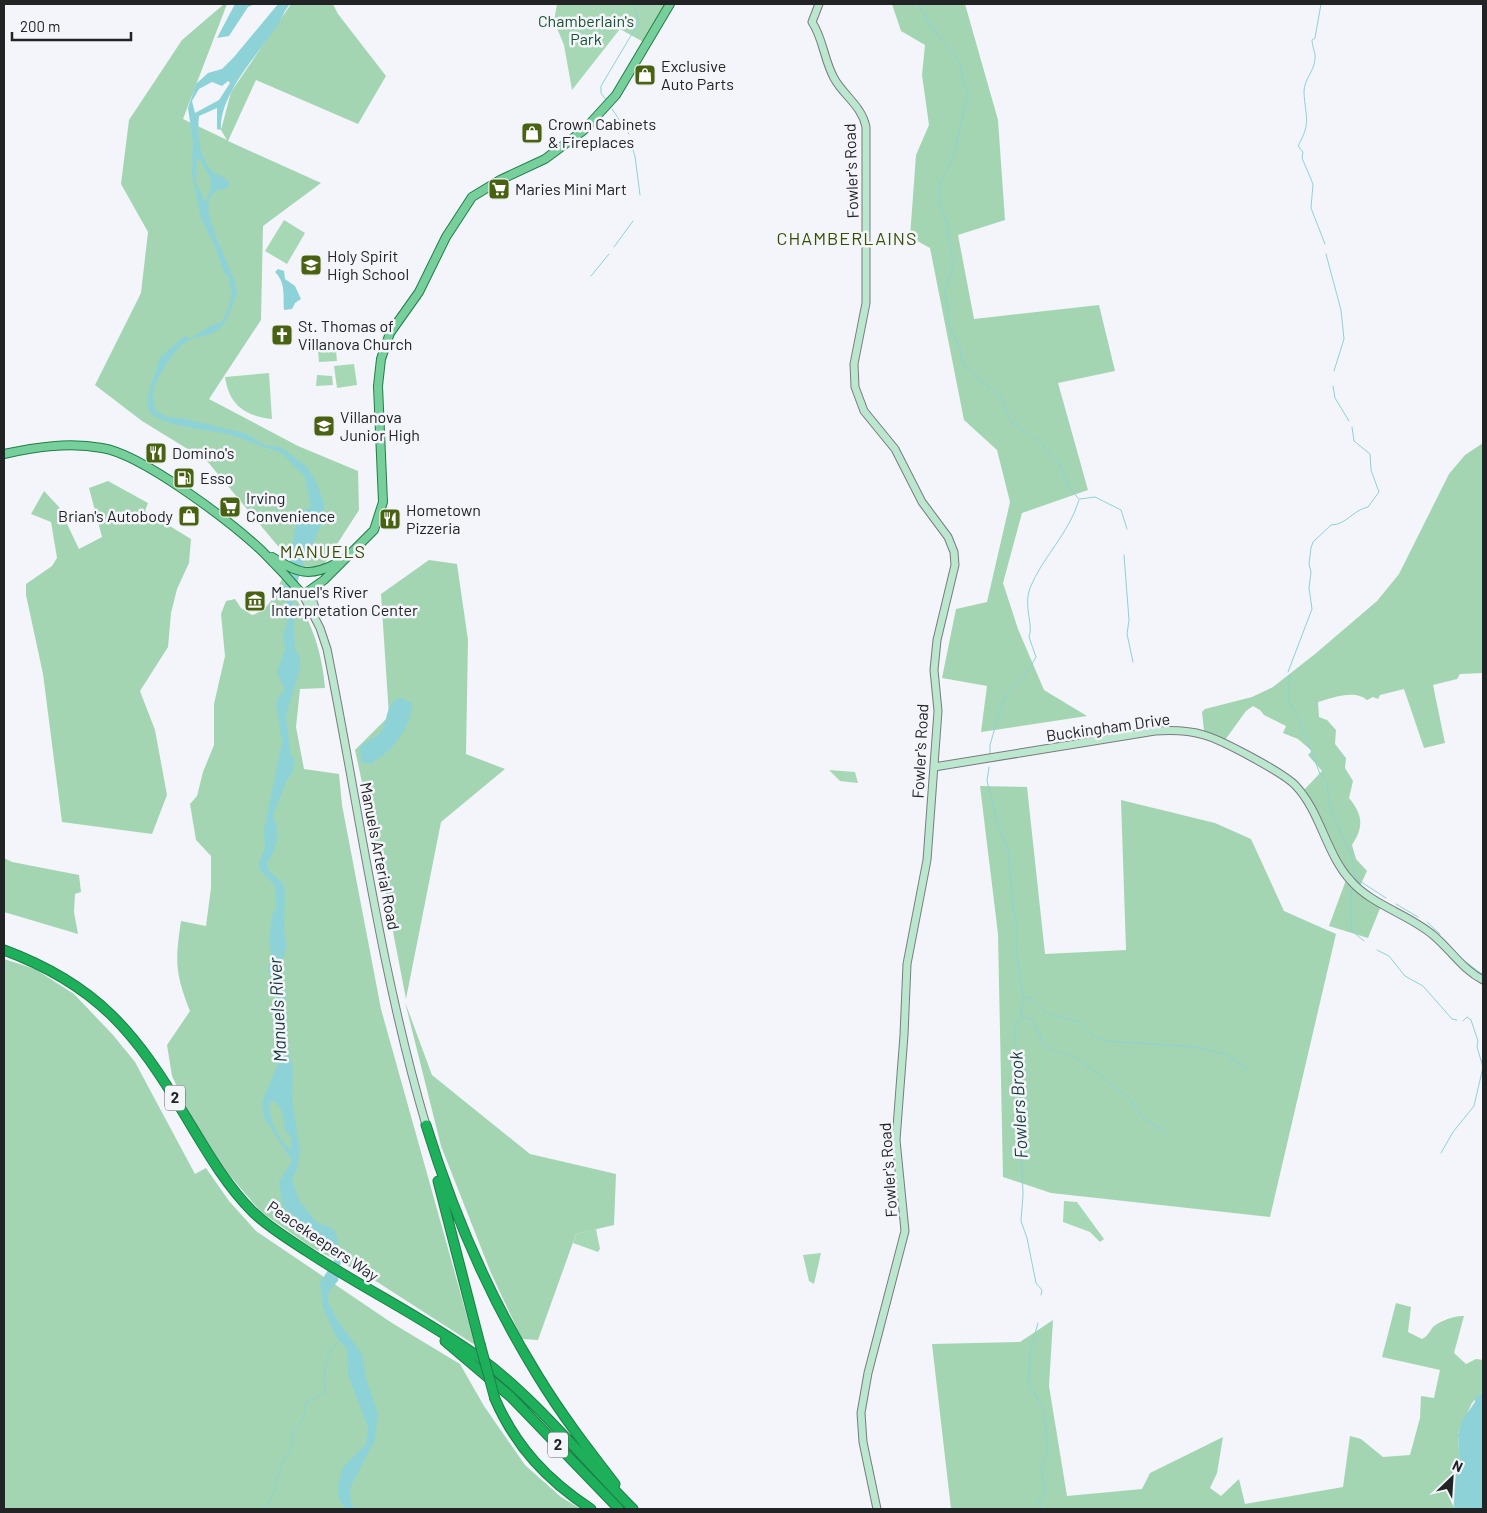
<svg xmlns="http://www.w3.org/2000/svg" width="1487" height="1513" font-family="Barlow,sans-serif">
  <style>
    .green { fill: #a7d8b5 }
    .forest { fill: #a4d5b2 }
    .water { fill: #8dd2d6; fill-rule: evenodd }
    .lines { fill: none; stroke-linecap: round; stroke-linejoin: round }
    .stream { stroke: #8dd2d6; stroke-width: 1 }
    .secondary-casing { stroke: #797b7f; stroke-width: 9 }
    .primary-casing { stroke: #1f7e47; stroke-width: 10 }
    .highway-casing { stroke: #1f7e47; stroke-width: 11 }
    .secondary { stroke: #bbe7ce; stroke-width: 7 }
    .primary { stroke: #77cf9c; stroke-width: 8 }
    .highway { stroke: #1daf5a; stroke-width: 9 }
    .highway-bridge-casing { stroke: #1f7e47; stroke-width: 11; stroke-linecap: butt }
    .highway-bridge { stroke: #1daf5a; stroke-width: 9 }
    .labels { text-anchor: middle; stroke-width: 5; stroke-linejoin: round; paint-order: stroke }
    .shield { fill: #f3f5fa; stroke: #616264; stroke-width: 1 }
    .shield-label { font-size: 15px; font-weight: bold; fill: #222324 }
    .park-label { font-size: 16px; fill: #1a5130; stroke: #f3f5fa }
    .poi-label { font-size: 16px; fill: #222324; stroke: #f3f5fa; text-anchor: start }
    .street-label { font-size: 16px; fill: #222324; stroke: #f3f5fa }
    .neighbourhood-label { font-size: 18px; letter-spacing: 1px; fill: #374d00; stroke: #f3f5fa }
    .water-label { font-size: 18px; font-style: italic; fill: #17393b; stroke: #f3f5fa }
  </style>
  <rect width="100%" height="100%" fill="#f3f5fa"/>
  <path class="green" d="M557,4H670L647,44L620,29L572,90L564,45L554,21Z
    M284,220L305,233L287,264L265,251Z
    M335,340L337,361L319,362L317,341Z
    M354,364L357,385L337,388L334,366Z
    M269,373L272,419C245,416 229,405 225,377Z
    M317,375L332,376L333,385L316,386Z
    M829,770L855,772L858,783L840,781Z
    M1064,1201L1077,1202L1104,1239L1100,1242L1090,1232L1063,1222Z
    M596,1229L600,1249L598,1252L573,1243L576,1234Z
    M821,1253L814,1284L809,1281L803,1255Z"/>
  <path class="forest" d="M224,4H227L183,119L227,140L221,130L231,92L291,4H333L338,14L386,76L358,124L256,80L228,141L321,183L263,226L261,320L209,399L298,446L358,471L359,510L323,566L302,567L277,545L207,461L142,421L95,385L141,293L148,232L121,184L129,120L182,40Z
    M892,4H965L998,120L1005,220L958,235L974,319L1099,305L1115,371L1058,383L1088,490L1022,513L1003,583L1018,629L1044,690L1087,716L981,732L987,686L942,678L956,609L987,602L1010,502L997,450L964,420L930,248L910,237L916,155L929,125L922,75L925,45L901,31Z
    M1483,443V673L1460,674L1457,679L1433,685L1445,743L1424,748L1404,689L1380,695L1378,699L1373,697L1367,700C1355,689 1332,698 1318,702L1319,717L1327,720L1336,730L1335,744L1346,758L1345,768L1353,781L1349,798C1363,815 1364,827 1352,845L1356,859L1367,871L1360,886L1342,864L1303,791L1322,771L1308,755L1312,751L1298,739L1283,733L1286,726L1264,715L1260,710L1253,706L1246,711L1225,740L1204,731L1202,712L1205,709L1252,697L1273,687L1315,654L1377,601L1399,574L1449,474L1465,455Z
    M108,481L148,503L145,511L191,539L189,563L177,589L171,613L168,647L140,691L155,730L167,795L152,834L62,822L43,674L26,595V584L52,566L57,558L51,522L31,514L44,491L59,507L79,549L102,537L89,488Z
    M429,560L457,564L468,640L466,754L505,769L441,822L406,999L383,880L355,750L389,716L381,594Z
    M282,579C308,610 322,648 325,688L300,689L296,727L304,769L339,774L342,805L381,1009L475,1345L371,1278L311,1247L261,1212L225,1170L192,1118L172,1076L167,1045L190,1011C175,972 175,962 181,921L206,926L211,888V856L196,840L190,804L197,796L203,772L214,745V704L225,656L221,614L226,601L235,599L241,608L252,615C270,610 274,595 282,579Z
    M980,786L1027,787L1045,954L1126,950L1121,800L1215,823L1251,839L1284,911L1336,934L1270,1217L1051,1193L1003,1177L998,934Z
    M4,858L12,862L79,875L81,892L75,894L74,912L78,934L4,912Z
    M1346,880L1381,906L1368,938L1329,926Z
    M4,959L35,969L74,994L113,1035L135,1062L195,1174L206,1168L229,1201L256,1231L392,1323L460,1364L484,1406L525,1465L561,1497L581,1509H4Z
    M405,1002L432,1075L530,1154L616,1174L614,1225L576,1234L538,1340L522,1339L491,1273L441,1146Z
    M1396,1303L1411,1307L1408,1332L1422,1339C1428,1336 1429,1332 1433,1327C1439,1321 1456,1315 1464,1316L1454,1353L1466,1364L1476,1359L1483,1360V1391L1472,1403L1458,1433L1460,1471L1453,1481L1450,1495L1455,1509H951L932,1344L1020,1342L1053,1320L1049,1386L1067,1496L1142,1489L1150,1473L1223,1437L1217,1473L1210,1488L1221,1496L1239,1479L1245,1504L1343,1487L1350,1436L1361,1439L1383,1457L1410,1455L1420,1418L1421,1396L1434,1398L1440,1370L1382,1357Z"/>
  <path class="water" d="M235,4H255L248,7L229,36L217,38Z
    M278,4H290C284,11 281,20 276,28C257,55 219,95 221,130L217,129V108L199,116C197,137 199,159 215,174L222,176L230,183L229,187C223,190 216,189 212,195C195,214 243,280 236,297C231,308 228,322 218,330C210,336 195,337 186,342C175,348 157,377 154,389C151,397 154,404 156,411L167,417L186,419L244,433L265,445L281,447L306,466L315,479L324,503V519L302,567L293,597L295,649L300,658V668L286,716L291,756L295,759L293,772L286,782L273,816C281,832 277,849 267,863L269,871L283,883L285,891L284,931L287,946L279,971L285,994L289,1055L293,1068L292,1100L300,1150L297,1169L292,1179L299,1200L316,1222L330,1227L335,1231L338,1241L342,1255L338,1281L329,1291L328,1302L338,1321L362,1354L366,1378L378,1414L375,1440L350,1488L351,1502L354,1509H346L339,1500L338,1485L343,1467L366,1444L368,1428L348,1375L347,1350L335,1335L323,1307L320,1283L335,1259L333,1247L307,1230L310,1224H304L283,1208L279,1182L292,1161L264,1117L262,1102L278,1063L276,994L268,969L272,957L269,941L272,915L276,908L275,886L259,869V862L265,848L264,830L282,742L276,703L279,696L285,691L277,672L285,649L283,635L288,620L285,585L298,514L311,507L305,476C295,470 290,460 281,453C278,451 273,450 270,449C255,445 241,437 227,434C211,430 160,426 150,412C142,400 157,372 160,358L184,336L190,339L210,326L222,322L229,306L232,293L228,276L224,272L214,244L201,218L192,174L193,142L188,108L196,84L208,73L222,69L234,57ZM228,81L230,83L219,100L195,113L192,101L199,89L212,82L222,86ZM197,158C201,160 202,163 204,167C214,182 212,187 205,203L196,182ZM273,1101C284,1107 284,1121 285,1132L291,1136V1151C278,1137 270,1123 269,1103Z
    M278,269L284,271L285,279L295,286L301,299L295,303L292,309L284,310C283,296 286,283 275,272Z
    M402,698L412,703C411,729 392,752 370,764L361,762L360,747C365,741 375,739 380,733C390,719 384,701 402,698Z
    M1483,1391V1509H1455L1450,1495L1453,1481L1460,1471L1458,1434L1463,1419L1475,1402V1399Z"/>
  <g class="lines">
    <path class="stream" d="M918,4L933,29L960,62L963,81L968,93L953,158L939,184V202L947,222L948,238L954,262L945,291L949,314L948,322L962,354L961,359L966,368L1000,396L1012,423L1040,441L1060,465L1069,488L1079,499
      M1321,4L1315,38L1312,40C1312,46 1316,54 1315,59C1314,72 1304,79 1304,92C1305,117 1312,121 1298,146L1303,152L1302,158L1313,184L1311,208L1325,244
      M607,101L601,93V86L639,22L634,4
      M612,109L629,134
      M630,141L635,156L640,195
      M614,247L633,221
      M1326,254L1341,310L1344,339L1334,371
      M591,276L609,254
      M1333,386L1335,398L1349,421
      M1080,499L1095,497L1121,510L1127,529
      M1124,555L1129,620L1127,634L1133,662
      M1288,672L1312,609L1309,588L1311,572L1309,564L1311,548L1313,542L1331,525C1346,525 1353,510 1368,507L1379,492L1371,470L1370,454L1354,441L1352,427
      M1290,675C1289,692 1285,700 1297,714L1320,774L1328,782C1325,823 1354,841 1355,878L1386,898
      M990,754V745L1001,707L1009,691L1024,677L1036,657L1029,637C1034,626 1023,606 1030,588C1043,556 1069,534 1079,500
      M989,767L987,781L998,825L1009,853L1013,911L1018,930L1016,948L1023,997L1021,1016L1016,1026L1013,1061L1016,1073L1013,1078L1018,1100L1020,1130L1018,1142L1022,1165L1023,1195L1021,1221L1027,1238L1036,1283L1042,1290L1041,1295
      M1352,890C1348,904 1353,916 1351,930L1364,941
      M1396,904L1418,917
      M1427,922L1440,934
      M1449,945L1462,959L1483,975
      M1377,950L1389,956L1405,976L1423,986L1452,1019L1457,1020
      M1023,997L1032,999L1047,1013L1079,1022L1095,1037L1106,1041L1195,1047L1226,1054L1249,1070
      M1021,1016L1033,1020L1042,1041L1050,1049L1074,1057L1095,1071L1131,1100L1143,1118L1167,1133
      M1441,1153L1453,1132L1474,1106L1483,1067L1477,1047L1478,1041L1471,1020L1467,1017L1463,1021
      M1038,1323L1030,1352L1029,1383L1044,1411L1047,1446L1046,1458L1041,1469L1046,1492L1039,1501L1041,1508L1039,1509
      M265,1509L275,1490V1484L282,1464L291,1449L293,1430L303,1420L306,1402L325,1393C324,1371 323,1356 340,1340"/>
    <g class="secondary-casing">
      <path id="secondary" d="M819,4L812,22C823,38 824,60 834,78C843,95 862,106 866,127V303L854,364L855,387L864,411L895,449L922,502L948,537L954,552L955,565L937,640L934,670L938,711L927,860L907,964L904,1035L896,1140L905,1231L868,1373L861,1413L863,1442L877,1509
        M303,595L320,628L327,649C359,808 380,969 426,1125
        M316,611L312,598L316,586
        M934,767L1155,731C1171,730 1188,730 1204,735C1222,740 1284,773 1296,786C1321,813 1326,854 1351,881C1372,905 1408,914 1433,935C1451,950 1462,969 1483,980"/>
    </g>
    <g class="primary-casing">
      <path id="primary" d="M4,454C36,447 69,442 102,448C142,454 231,522 262,551C276,565 290,580 303,595L324,580L374,530L383,502L378,386L381,359L390,333L419,292L446,237L472,197L500,180L545,159L584,130L616,95L670,4
        M272,557C298,573 309,578 337,563"/>
    </g>
    <g class="highway-casing">
      <path id="highway" d="M4,950C98,985 136,1033 186,1117C206,1150 225,1184 253,1212C268,1227 290,1240 308,1252C364,1289 426,1319 480,1358C535,1398 585,1461 633,1509
        M426,1125C453,1213 489,1297 538,1376C561,1414 588,1449 615,1484
        M438,1181L480,1344
        M445,1341L511,1397L619,1509
        M495,1399C516,1447 547,1480 591,1509"/>
    </g>
    <use href="#secondary" class="secondary"/>
    <use href="#primary" class="primary"/>
    <use href="#highway" class="highway"/>
    <g class="highway-bridge-casing">
      <path id="highway-bridge" d="M480,1344L495,1399"/>
    </g>
    <use href="#highway-bridge" class="highway-bridge"/>
  </g>
  <defs>
    <g id="shop-square" transform="scale(1.125)"><rect x="-9" y="-9" width="18" height="18" rx="4" fill="#486211" stroke="#f3f5fa"/><path d="M-5-2.5h2.3a2.7 3.5 0 0 1 5.4 0H5L5.5 6h-11ZM-1.5-2.5h3a1.5 2.3 0 0 0-3 0Z" fill="#fff"/></g>
    <g id="supermarket-square" transform="scale(1.125)"><rect x="-9" y="-9" width="18" height="18" rx="4" fill="#486211" stroke="#f3f5fa"/><path d="M-6-5.5h2.5l.6 2H6L4.5 2H-2.5L-4.4-4H-6ZM-1.5 3.2a1.3 1.3 0 1 0 .1 0ZM3 3.2a1.3 1.3 0 1 0 .1 0Z" fill="#fff"/></g>
    <g id="school-square" transform="scale(1.125)"><rect x="-9" y="-9" width="18" height="18" rx="4" fill="#486211" stroke="#f3f5fa"/><path d="M0-5L7-2L0 1L-7-2ZM-4 1L0 2.5L4 1V4Q0 6-4 4Z" fill="#fff"/></g>
    <g id="church-square" transform="scale(1.125)"><rect x="-9" y="-9" width="18" height="18" rx="4" fill="#486211" stroke="#f3f5fa"/><path d="M-1.2-6h2.4v3.5h3.3v2.4h-3.3V6h-2.4V-.1h-3.3v-2.4h3.3Z" fill="#fff"/></g>
    <g id="restaurant-square" transform="scale(1.125)"><rect x="-9" y="-9" width="18" height="18" rx="4" fill="#486211" stroke="#f3f5fa"/><path d="M-5-6h1v4h1v-4h1v4h1v-4h1v5L-1.5 .5V6h-2V.5L-5-1ZM5-6V6H3V1.5H1.5Q1.5-4 5-6Z" fill="#fff"/></g>
    <g id="fuel-square" transform="scale(1.125)"><rect x="-9" y="-9" width="18" height="18" rx="4" fill="#486211" stroke="#f3f5fa"/><path d="M-5.5-6h7V0h2V4h1.3V-2.5L3-4.5l.8-.8L6-3V5H2.5V1h-1V6h-7ZM-4.2-4.7v3.2H.2V-4.7Z" fill="#fff"/></g>
    <g id="museum-square" transform="scale(1.125)"><rect x="-9" y="-9" width="18" height="18" rx="4" fill="#486211" stroke="#f3f5fa"/><path d="M0-6L6-3V-2H-6V-3ZM-5-1h2V3h-2ZM-1-1h2V3h-2ZM3-1h2V3H3ZM-6 4H6V6H-6Z" fill="#fff"/></g>
  </defs>
  <g fill-rule="evenodd">
    <use href="#shop-square" x="645" y="75"/>
    <use href="#shop-square" x="532" y="133"/>
    <use href="#supermarket-square" x="499" y="189"/>
    <use href="#school-square" x="311" y="265"/>
    <use href="#church-square" x="282" y="335"/>
    <use href="#school-square" x="324" y="426"/>
    <use href="#restaurant-square" x="156" y="453"/>
    <use href="#fuel-square" x="184" y="478"/>
    <use href="#supermarket-square" x="230" y="507"/>
    <use href="#shop-square" x="189" y="516"/>
    <use href="#restaurant-square" x="390" y="519"/>
    <use href="#museum-square" x="255" y="601"/>
  </g>
  <g class="labels">
    <g class="shield">
      <rect x="165" y="1085.5" width="20" height="25" rx="4"/>
      <rect x="548" y="1432.5" width="20" height="25" rx="4"/>
    </g>
    <g class="shield-label">
      <text x="175" y="1103">2</text>
      <text x="558" y="1450">2</text>
    </g>
    <g class="park-label">
      <text x="586" y="27">Chamberlain's<tspan x="586" dy="18">Park</tspan></text>
    </g>
    <g class="poi-label">
      <text x="661" y="72">Exclusive<tspan x="661" dy="18">Auto Parts</tspan></text>
      <text x="548" y="130">Crown Cabinets<tspan x="548" dy="18">&amp; Fireplaces</tspan></text>
      <text x="515" y="195">Maries Mini Mart</text>
      <text x="327" y="262">Holy Spirit<tspan x="327" dy="18">High School</tspan></text>
      <text x="298" y="332">St. Thomas of<tspan x="298" dy="18">Villanova Church</tspan></text>
      <text x="340" y="423">Villanova<tspan x="340" dy="18">Junior High</tspan></text>
      <text x="172" y="459">Domino's</text>
      <text x="200" y="484">Esso</text>
      <text x="246" y="504">Irving<tspan x="246" dy="18">Convenience</tspan></text>
      <text x="406" y="516">Hometown<tspan x="406" dy="18">Pizzeria</tspan></text>
      <text x="173" y="522" text-anchor="end">Brian's Autobody</text>
      <text x="271" y="598">Manuel's River<tspan x="271" dy="18">Interpretation Center</tspan></text>
    </g>
    <g class="street-label">
      <text transform="translate(851 171) rotate(-92)" y="6">Fowler's Road</text>
      <text transform="translate(1108 727) rotate(-8)" y="6">Buckingham Drive</text>
      <text transform="translate(920 751) rotate(-87)" y="6">Fowler's Road</text>
      <text transform="translate(380 856) rotate(79)" y="6">Manuels Arterial Road</text>
      <text transform="translate(888 1170) rotate(-94)" y="6">Fowler's Road</text>
      <text transform="translate(323 1241) rotate(34)" y="6">Peacekeepers Way</text>
    </g>
    <g class="neighbourhood-label">
      <text x="847" y="245">CHAMBERLAINS</text>
      <text x="323" y="558">MANUELS</text>
    </g>
    <g class="water-label">
      <text transform="translate(278 1010) rotate(-93)" y="6">Manuels River</text>
      <text transform="translate(1019 1105) rotate(-93)" y="6">Fowlers Brook</text>
    </g>
  </g>
  <rect width="1487" height="1513" fill="none" stroke="#222324" stroke-width="10"/>
  <g transform="translate(1452 1478) rotate(25)" stroke="#f3f5fa" stroke-width="4" paint-order="stroke">
  <path d="M0-4L9 19L0 12L-9 19Z" fill="#222324"/>
  <text y="-8" font-size="14" font-weight="bold" text-anchor="middle" fill="#222324">N</text>
  </g>
  <path d="M12 32v8h119v-8" fill="none" stroke="#222324" stroke-width="2.5"/>
  <text x="20" y="32" font-size="15" fill="#222324" stroke="#f3f5fa" stroke-width="4" paint-order="stroke">200 m</text>
</svg>
